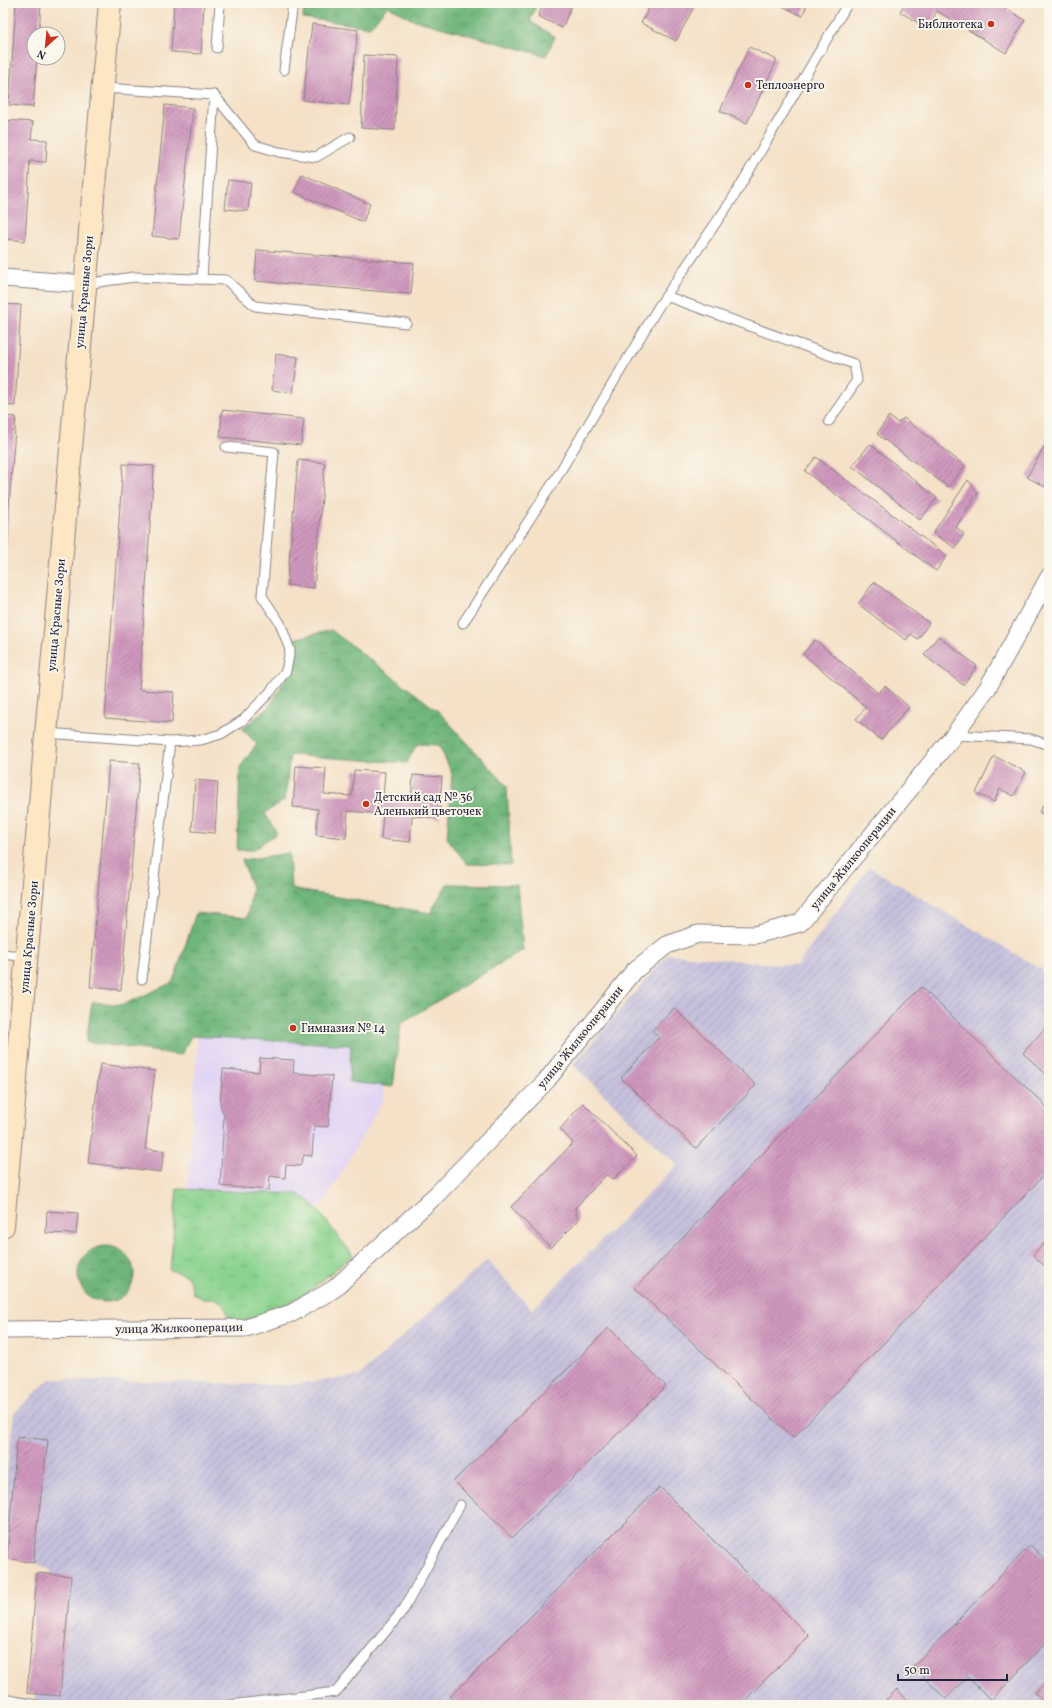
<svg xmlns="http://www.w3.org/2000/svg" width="1052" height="1708" font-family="Vollkorn,serif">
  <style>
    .built { fill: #e1d4f4 }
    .industrial { fill: url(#industrial-furrows) }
    .grass { fill: url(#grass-tufts); stroke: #567a65 }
    .forest { fill: url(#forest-crowns); stroke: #496c5a }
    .building { fill: url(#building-hatch) }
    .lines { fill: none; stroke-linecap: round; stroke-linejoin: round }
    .service-casing { stroke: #8b8281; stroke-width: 11 }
    .minor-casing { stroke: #8b8281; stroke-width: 19 }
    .secondary-casing { stroke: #8b8281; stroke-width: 24 }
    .service { stroke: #fff; stroke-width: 9 }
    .minor { stroke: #fff; stroke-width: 17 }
    .secondary { stroke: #fce6c4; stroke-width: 22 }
    .poi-dot { fill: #c8321e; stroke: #fbf7ec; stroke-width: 1.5 }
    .labels { text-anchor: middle; stroke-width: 4; stroke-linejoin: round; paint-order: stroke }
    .poi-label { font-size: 12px; fill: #22223b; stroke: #fbf7ec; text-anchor: start }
    .street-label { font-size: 12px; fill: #22223b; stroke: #fbf7ec }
  </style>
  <defs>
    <pattern id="industrial-furrows" width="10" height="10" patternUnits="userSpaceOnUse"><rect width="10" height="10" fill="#c5c0db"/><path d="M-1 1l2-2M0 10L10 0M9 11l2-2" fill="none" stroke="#a9a5bd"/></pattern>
    <pattern id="grass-tufts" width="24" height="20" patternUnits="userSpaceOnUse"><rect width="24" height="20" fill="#8bd38f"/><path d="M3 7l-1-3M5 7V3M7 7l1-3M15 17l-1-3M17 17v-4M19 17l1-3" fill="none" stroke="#78b57c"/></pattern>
    <pattern id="forest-crowns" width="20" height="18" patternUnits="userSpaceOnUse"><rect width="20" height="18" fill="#70b57a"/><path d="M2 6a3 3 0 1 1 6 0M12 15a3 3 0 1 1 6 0" fill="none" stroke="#5c9365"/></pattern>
    <pattern id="building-hatch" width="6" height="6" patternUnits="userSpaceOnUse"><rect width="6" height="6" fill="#d099be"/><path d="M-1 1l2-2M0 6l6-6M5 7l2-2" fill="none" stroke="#a87c9c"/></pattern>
  </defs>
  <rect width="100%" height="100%" fill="#fbf7ec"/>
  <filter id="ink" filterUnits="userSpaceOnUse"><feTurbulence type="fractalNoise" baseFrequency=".025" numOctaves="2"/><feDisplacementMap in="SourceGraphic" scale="8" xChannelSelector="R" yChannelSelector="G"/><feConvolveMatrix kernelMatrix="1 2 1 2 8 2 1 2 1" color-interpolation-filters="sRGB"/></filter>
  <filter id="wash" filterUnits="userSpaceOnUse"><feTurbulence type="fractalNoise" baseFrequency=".012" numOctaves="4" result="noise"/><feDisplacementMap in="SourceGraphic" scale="16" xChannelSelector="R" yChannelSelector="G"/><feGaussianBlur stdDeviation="0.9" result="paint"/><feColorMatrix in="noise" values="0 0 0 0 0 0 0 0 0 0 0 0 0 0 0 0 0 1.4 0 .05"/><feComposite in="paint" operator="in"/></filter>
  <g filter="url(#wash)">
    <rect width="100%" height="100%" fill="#f4e1c7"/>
    <path class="built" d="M204,943L393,956L383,1100L322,1206L187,1197Z"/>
    <path class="industrial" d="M869,867L1049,974V1705H34L51,1570L3,1548V1507L14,1413L50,1379L288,1385L359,1376L487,1260L532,1310L677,1165L573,1065L668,954L797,966Z"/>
    <path class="grass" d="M177,1189L297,1194L311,1202L353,1255L307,1293L269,1313L240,1322L229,1318L224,1305L216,1299H203L193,1293C190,1275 187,1275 170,1270Z"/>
    <path class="forest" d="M304,3H537L530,21L555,37L546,56L411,19L388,6L370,27L303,18Z
      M331,630L438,711L507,786L511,865L467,864L447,838L452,774L439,745L417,744L407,763L290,755L285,800L265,813L277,833L253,850H237L240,767L257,744L242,729L268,708L285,680L293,659L294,639Z
      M289,853L291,889L430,913L447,884L517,885L523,950L401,1023L393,1087L349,1082L351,1045L191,1036L181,1055L86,1042L92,1002L123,1005L173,982L196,913L247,918L252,888L242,860Z
      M78 1274a28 28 0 1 1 56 0a28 28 0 1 1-56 0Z"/>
    <g id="blocks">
      <path class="building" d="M16,3H41L39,34H34V58H37L33,107L9,105Z
        M174,3H204L201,54L171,52Z
        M544,3H573L562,28L538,16Z
        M652,3H696L676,41L641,23Z
        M783,3H808L802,16L782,6Z
        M905,3H1001L1000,5L1025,20L1006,53L937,11L927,28L900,12Z
        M312,24L358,30L349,105L303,100Z
        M749,47L777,60L747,123L720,111Z
        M364,55L398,57L395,130L361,128Z
        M165,105L193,108L179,239L152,236Z
        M4,120L33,122L31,139L47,140L46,162L30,161L25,241L3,239Z
        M302,174L370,204L363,222L294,192Z
        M228,180L251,183L248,211L225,209Z
        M257,250L414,263L411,294L255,281Z
        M3,304L21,305L15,406L3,405Z
        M276,354L298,357L293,393L272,390Z
        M222,410L304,419L301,445L220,437Z
        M3,416L16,417L5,556H3Z
        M889,416L898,423L904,418L965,466L948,487L877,434Z
        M1049,438V489L1027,477Z
        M870,444L937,498L920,520L852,466Z
        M816,457L947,556L936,571L805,471Z
        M298,460L325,463L314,588L287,585Z
        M123,464L154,466L139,690L174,692L172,723L105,718Z
        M968,480L978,493L956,527L964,534L955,548L933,533Z
        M874,582L929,623L918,639L911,634L906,640L858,604Z
        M938,636L977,666L963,685L924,655Z
        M815,640L878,693L885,686L909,707L881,740L856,719L866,707L803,654Z
        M994,756L1026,772L1014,796L1000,789L994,802L976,793Z
        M109,761L140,763L121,990L90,987Z
        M296,766L326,768L324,794L352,796L354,770L385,772L383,798L411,800L413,775L442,777L439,818L412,816L410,842L381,839L383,814L348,811L346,838L316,835L318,809L293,807Z
        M195,780L218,782L215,833L192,831Z
        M1049,796V818L1039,812Z
        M921,987L1049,1109V1170L793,1438L635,1288Z
        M674,1008L756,1085L696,1148L621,1078L659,1037L652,1031Z
        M1045,1028L1049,1032V1077L1023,1053Z
        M260,1058L294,1060L293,1073L332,1076L328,1127L314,1126L312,1156L304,1155L300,1166L286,1165L285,1178L270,1176L269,1190L220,1186L224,1116L220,1104L223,1069L259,1072Z
        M100,1064L155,1071L145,1149L164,1151L161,1172L88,1163Z
        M583,1103L637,1156L614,1179L606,1175L575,1208L578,1221L551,1248L511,1207L573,1143L560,1129Z
        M47,1211L78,1213L76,1234L46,1233Z
        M1049,1238V1270L1033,1255Z
        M609,1328L666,1386L512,1538L454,1481Z
        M17,1437L48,1440L35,1543L34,1563L7,1558Z
        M660,1487L809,1636L740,1705H458L450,1697Z
        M1030,1545L1049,1563V1639L992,1700L967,1677L946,1699L913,1667Z
        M37,1573L71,1576L60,1696L27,1693Z
        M1049,1680V1705H1047L1035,1693Z
        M897,1689L912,1705H881Z"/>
    </g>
  </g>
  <g filter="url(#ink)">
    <use href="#blocks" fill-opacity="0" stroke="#8b8281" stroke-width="1"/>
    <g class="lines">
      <g class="service-casing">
        <path id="service" d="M217,48L220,3
          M284,70L293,3
          M103,88L214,95L202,279
          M214,95L255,145L279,152L316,157L350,137
          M85,284L134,277L226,280L255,306L406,323
          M666,296L854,364L857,380L829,421
          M463,623L558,475L659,306L733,198L848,3
          M46,733L170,742L142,979
          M954,735L1031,739L1049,745
          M170,742L201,740L221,734L243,720L270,692L286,671L290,650L280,623L262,596L274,452L226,447
          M3,954L27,957
          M3,1699L36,1705
          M230,1705L336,1692L404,1609L460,1505"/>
      </g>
      <g class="minor-casing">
        <path id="minor" d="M3,278L85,284
          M3,1330L246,1328L292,1313L334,1289L438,1193L547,1080L635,970L667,945L698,934L755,935L800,923L954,735L987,689L1049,577"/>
      </g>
      <g class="secondary-casing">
        <path id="secondary" d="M3,1226L110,3"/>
      </g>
      <use href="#service" class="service"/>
      <use href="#minor" class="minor"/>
      <use href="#secondary" class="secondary"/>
    </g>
  </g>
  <g class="poi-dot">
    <circle cx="991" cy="24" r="4"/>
    <circle cx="748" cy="85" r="4"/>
    <circle cx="366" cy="804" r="4"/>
    <circle cx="293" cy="1028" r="4"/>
  </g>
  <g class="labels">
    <g class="poi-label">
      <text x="983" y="28" text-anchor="end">Библиотека</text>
      <text x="756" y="89">Теплоэнерго</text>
      <text x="374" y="801">Детский сад № 36<tspan x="374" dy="14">Аленький цветочек</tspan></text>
      <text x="301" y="1032">Гимназия № 14</text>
    </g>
    <g class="street-label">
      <text transform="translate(84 292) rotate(-85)" y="4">улица Красные Зори</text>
      <text transform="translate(56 615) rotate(-85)" y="4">улица Красные Зори</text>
      <text transform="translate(853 858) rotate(-51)" y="4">улица Жилкооперации</text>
      <text transform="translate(29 937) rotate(-85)" y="4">улица Красные Зори</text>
      <text transform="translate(580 1037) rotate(-51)" y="4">улица Жилкооперации</text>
      <text transform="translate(179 1328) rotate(-1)" y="4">улица Жилкооперации</text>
    </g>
  </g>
  <rect width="1052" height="1708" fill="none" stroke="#fbf7ec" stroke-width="16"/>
  <g transform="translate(46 46) rotate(207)"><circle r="19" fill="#fbf7ec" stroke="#a4a2a5"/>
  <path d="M0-3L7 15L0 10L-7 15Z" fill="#c8321e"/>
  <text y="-6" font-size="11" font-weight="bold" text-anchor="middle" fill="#22223b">N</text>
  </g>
  <path d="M898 1674v6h109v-6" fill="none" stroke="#22223b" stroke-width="2"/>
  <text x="904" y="1674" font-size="12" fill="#22223b" stroke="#fbf7ec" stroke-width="3" paint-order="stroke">50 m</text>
</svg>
